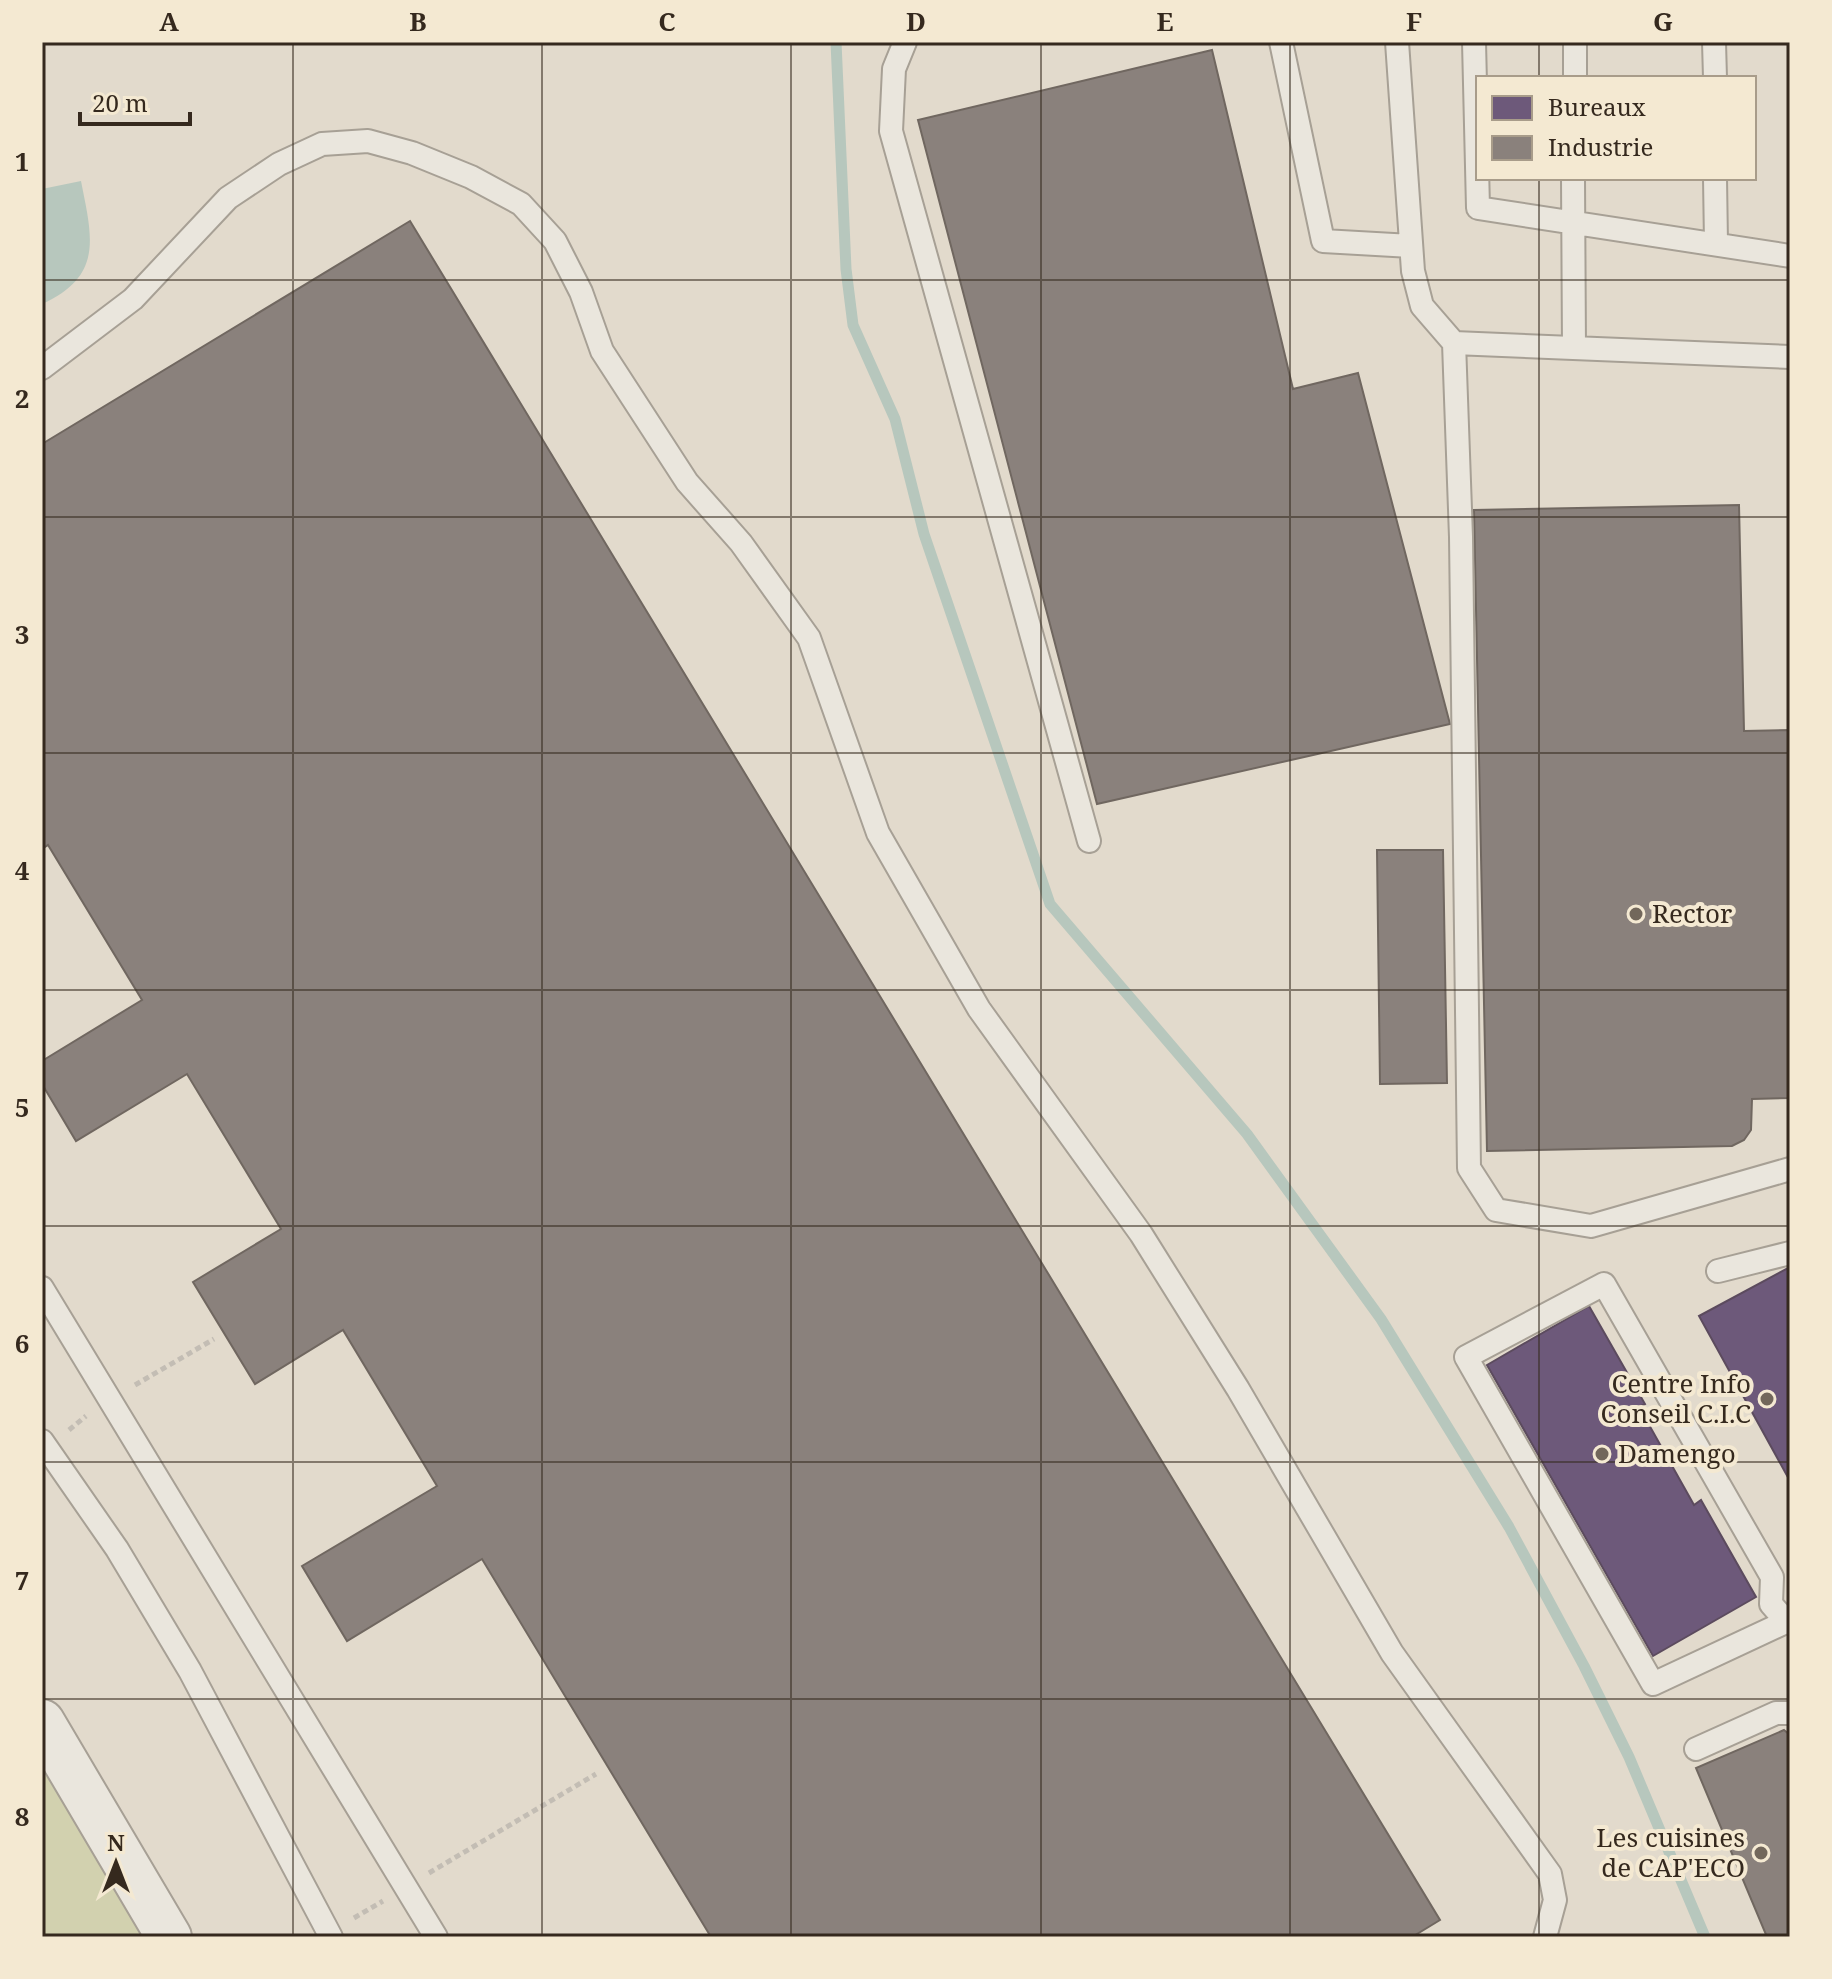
<svg xmlns="http://www.w3.org/2000/svg" width="1832" height="1979" font-family="'Noto Serif',serif">
  <style>
    .green { fill: #d2d1af }
    .water { fill: #b7c7bd }
    .offices { fill: #6d597a; stroke: #5c4b5e; stroke-width: 2 }
    .industry { fill: #8a817c; stroke: #706760; stroke-width: 2 }
    .lines { fill: none; stroke-linecap: round; stroke-linejoin: round }
    .stream { stroke: #b7c7bd; stroke-width: 11 }
    .lane-casing { stroke: #a7a095; stroke-width: 26 }
    .street-casing { stroke: #a7a095; stroke-width: 48 }
    .path { stroke: #c3bdb4; stroke-width: 5; stroke-dasharray: 6 4; stroke-linecap: butt }
    .lane { stroke: #eae6dd; stroke-width: 22 }
    .street { stroke: #eae6dd; stroke-width: 44 }
    .grid { fill: none; stroke: #35291e; stroke-width: 2; stroke-opacity: 0.55 }
    .poi-dot { fill: #72675b; stroke: #f4e9d2; stroke-width: 3 }
    .labels { text-anchor: middle; stroke-width: 8; stroke-linejoin: round; paint-order: stroke }
    .poi-label { font-size: 26px; fill: #35291e; stroke: #f4e9d2; text-anchor: start }
    .neatline { fill: none; stroke: #35291e; stroke-width: 3 }
    .grid-label { font-size: 26px; text-anchor: middle; font-weight: bold; fill: #35291e }
  </style>
  <rect width="100%" height="100%" fill="#e2dacc"/>
  <path class="green" d="M42,1760L145,1937H42Z"/>
  <path class="water" d="M81,181C92,237 104,276 42,304V189Z"/>
  <path class="offices" d="M1790,1267V1481L1699,1316Z
    M1589,1306L1645,1404L1639,1407L1694,1505L1701,1500L1756,1597L1653,1656L1487,1365Z"/>
  <path class="industry" d="M1212,50L1293,389L1358,373L1450,724L1097,804L918,120Z
    M410,221L1440,1920L1412,1937H711L482,1559L347,1641L302,1566L437,1486L343,1330L255,1384L193,1282L281,1229L187,1074L76,1141L42,1084V1061L142,1000L48,845L42,849V444Z
    M1739,505L1744,731L1790,730V1098L1752,1099L1751,1130L1744,1140L1732,1146L1487,1151L1474,510Z
    M1377,850H1443L1447,1083L1380,1084Z
    M1784,1730L1790,1735V1937H1767L1696,1768Z"/>
  <g class="lines">
    <path class="stream" d="M836,42L846,269L853,325L895,419L924,534L1050,904L1247,1134L1381,1319L1509,1527L1584,1666L1629,1757L1705,1937"/>
    <g class="lane-casing">
      <path id="lane" d="M905,42L894,69L891,131L1089,841
        M1281,42L1323,241L1411,246
        M1397,42L1413,271L1422,306L1454,343L1790,357
        M1474,42L1478,208L1790,256
        M1714,42L1715,78
        M1575,78V42
        M1573,178L1574,348
        M1715,178L1716,243
        M1454,343L1461,537L1469,1168L1496,1210L1591,1226L1790,1169
        M42,368L133,299L228,198L279,164L322,144L368,141L412,153L471,177L521,204L555,241L581,292L602,351L687,482L741,543L809,638L878,833L979,1009L1141,1234L1238,1389L1392,1653L1550,1874L1555,1900L1545,1937
        M1718,1271L1790,1253
        M42,1288L436,1937
        M42,1441L117,1549L190,1671L331,1937
        M1785,1620L1771,1604L1772,1577L1604,1284L1466,1357L1653,1684L1790,1620
        M1696,1749L1776,1713H1790"/>
    </g>
    <g class="street-casing">
      <path id="street" d="M42,1722L169,1937"/>
    </g>
    <path class="path" d="M135,1385L214,1339
      M69,1430L86,1416
      M429,1873L596,1774
      M354,1918L383,1901"/>
    <use href="#lane" class="lane"/>
    <use href="#street" class="street"/>
  </g>
  <path class="grid" d="M293,42V1937M542,42V1937M791,42V1937M1041,42V1937M1290,42V1937M1539,42V78M1539,178V1937M42,280H1790M42,517H1790M42,753H1790M42,990H1790M42,1226H1790M42,1462H1790M42,1699H1790"/>
  <g class="poi-dot">
    <circle cx="1636" cy="914" r="8"/>
    <circle cx="1767" cy="1399" r="8"/>
    <circle cx="1602" cy="1454" r="8"/>
    <circle cx="1761" cy="1853" r="8"/>
  </g>
  <g class="labels">
    <g class="poi-label">
      <text x="1652" y="923">Rector</text>
      <text x="1751" y="1393" text-anchor="end">Centre Info<tspan x="1751" dy="30">Conseil C.I.C</tspan></text>
      <text x="1618" y="1463">Damengo</text>
      <text x="1745" y="1847" text-anchor="end">Les cuisines<tspan x="1745" dy="30">de CAP'ECO</tspan></text>
    </g>
  </g>
  <rect width="1832" height="1979" fill="none" stroke="#f4e9d2" stroke-width="88"/>
  <rect x="1476" y="76" width="280" height="104" fill="#f4e9d2" stroke="#a89c8a" stroke-width="2"/>
  <rect x="1492" y="96" width="40" height="24" fill="#6d597a" stroke="#a89c8a" stroke-width="2"/>
  <text x="1548" y="116" font-size="24" fill="#35291e">Bureaux</text>
  <rect x="1492" y="136" width="40" height="24" fill="#8a817c" stroke="#a89c8a" stroke-width="2"/>
  <text x="1548" y="156" font-size="24" fill="#35291e">Industrie</text>
  <g transform="translate(116 1863)" stroke="#f4e9d2" stroke-width="6" paint-order="stroke">
  <path d="M0-6L14 30L0 20L-14 30Z" fill="#35291e"/>
  <text y="-12" font-size="22" font-weight="bold" text-anchor="middle" fill="#35291e">N</text>
  </g>
  <path d="M80 112v12h110v-12" fill="none" stroke="#35291e" stroke-width="4"/>
  <text x="92" y="112" font-size="24" fill="#35291e" stroke="#f4e9d2" stroke-width="6" paint-order="stroke">20 m</text>
  <rect x="44" y="44" width="1744" height="1891" class="neatline"/>
  <g class="grid-label">
    <text x="169" y="31">A</text>
    <text x="418" y="31">B</text>
    <text x="667" y="31">C</text>
    <text x="916" y="31">D</text>
    <text x="1165" y="31">E</text>
    <text x="1414" y="31">F</text>
    <text x="1663" y="31">G</text>
    <text x="22" y="171">1</text>
    <text x="22" y="408">2</text>
    <text x="22" y="644">3</text>
    <text x="22" y="880">4</text>
    <text x="22" y="1117">5</text>
    <text x="22" y="1353">6</text>
    <text x="22" y="1590">7</text>
    <text x="22" y="1826">8</text>
  </g>
</svg>
